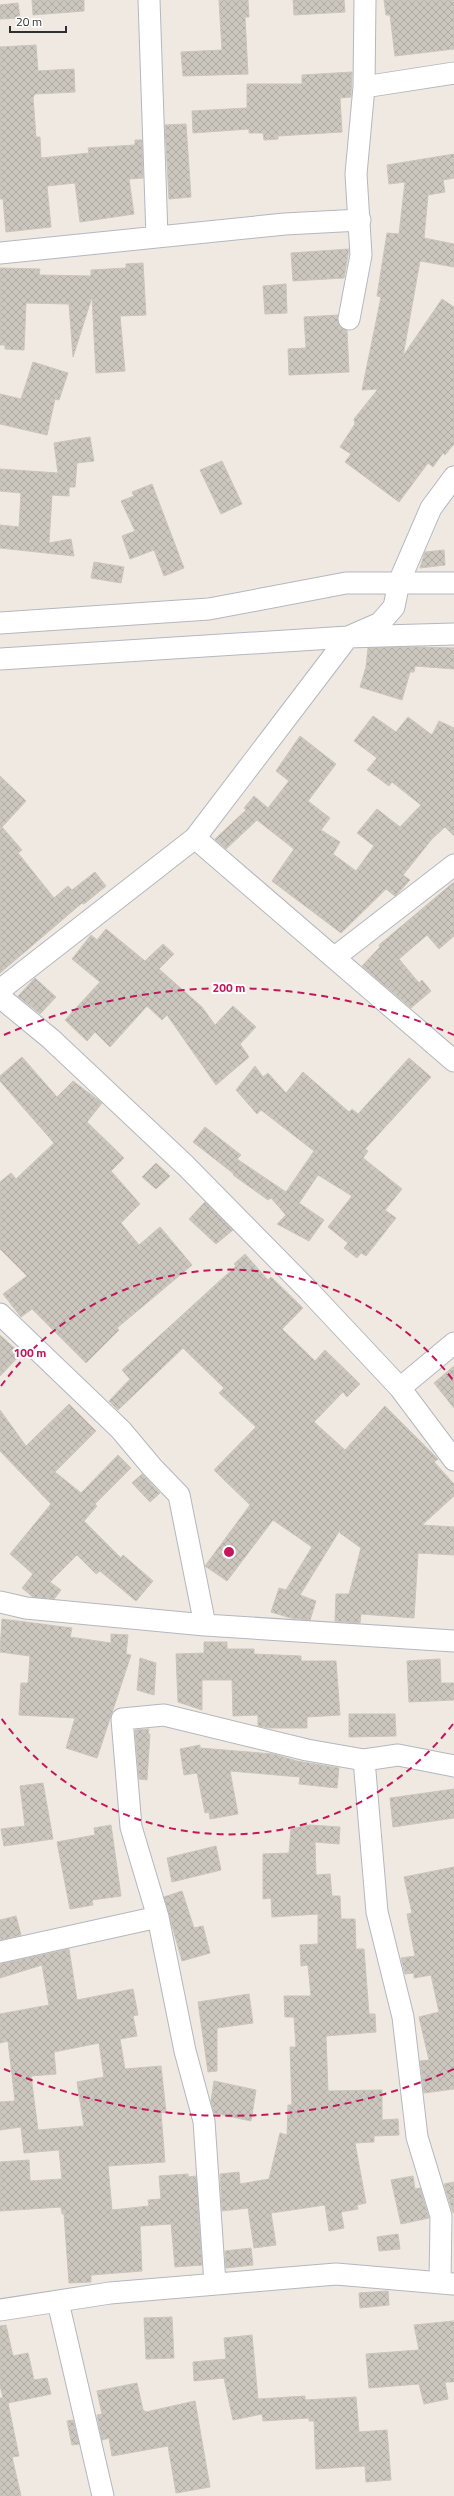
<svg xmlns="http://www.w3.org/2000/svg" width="454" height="2496" font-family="'Titillium Web',sans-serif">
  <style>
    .building { fill: url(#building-cross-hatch); stroke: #cbc5ba; fill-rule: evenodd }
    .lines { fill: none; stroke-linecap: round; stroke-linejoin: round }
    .minor-casing { stroke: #b4b7c1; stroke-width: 23 }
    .minor { stroke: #fff; stroke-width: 21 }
    .ring { fill: none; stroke: #c2185b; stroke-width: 2; stroke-dasharray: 7 5 }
    .centre { fill: #c2185b; stroke: #fff; stroke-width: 2 }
    .ring-label { font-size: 12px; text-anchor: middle; font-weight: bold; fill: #c2185b; stroke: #fff; stroke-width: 4; stroke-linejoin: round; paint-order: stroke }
  </style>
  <defs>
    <pattern id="building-cross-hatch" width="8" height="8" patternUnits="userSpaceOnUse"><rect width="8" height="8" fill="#cbc7bf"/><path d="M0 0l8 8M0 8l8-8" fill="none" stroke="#afaba4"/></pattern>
  </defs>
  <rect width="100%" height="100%" fill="#efe9e1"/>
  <path class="building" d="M32,0H84V11L33,15Z
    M219,0H248L249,17H245L248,74L183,76L181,52L222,50Z
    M293,0H344L345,12L294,15Z
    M384,0H454V49L395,56L390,15H386Z
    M18,3L20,18L0,19V5Z
    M36,45L38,71L74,69L75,92L35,94L33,97L36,137H40L41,158L89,153L88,148L135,145V140H142L143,178L129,179L134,214L80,222L75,183L47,186L51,227L6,232L3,199H0V47Z
    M352,72L351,97L340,98L342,132L278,136V139L264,140L263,133H249V129L193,133L192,111L247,108V84H302V75Z
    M186,124L191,197L169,199L165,125Z
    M454,154V178L443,180L445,192L428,195L424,238L454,244V267L420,261L403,356L442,299L454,307V444L445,455L443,453L433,467L428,463L399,502L345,462L351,454L340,447L355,424L354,419L378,389L362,390L381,297L377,296L387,233L399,234L405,182L389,184L387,165Z
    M349,249L344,278L293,281L291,253Z
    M143,263L146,315L120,316L125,371L96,373L92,297L73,357L69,304L26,303L24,350L5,349V345H0V268L40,269L39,275L91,276V270L126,268V264Z
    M286,284L287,313L265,314L263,286Z
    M338,315V323L347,331L349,372L289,375L288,349L306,348L304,317Z
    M33,362L68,373L59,400L55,399L47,435L0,424V394L21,399Z
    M90,437L94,461L77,463L75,487H69V496L52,495L49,543L71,539L74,556L0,548V525L19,527L21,493L0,491V469L58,473L54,443Z
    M222,461L242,504L221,514L200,470Z
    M152,484L184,568L164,576L154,550L130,559L122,536L135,531L121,501L134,496L132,492Z
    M444,550L445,565L420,568L425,552Z
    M94,562L124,567L121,583L91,578Z
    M417,647L454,648V669L415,666L414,672H410L402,700L360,687L366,667L368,648Z
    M373,716L396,732L408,717L432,735L439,721L454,728V836L445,827L432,839L403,875L410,880L399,892L395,896L386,889L341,933L272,881L294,849L257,820L226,849L215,839L246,810L244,808L254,796L268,808L289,781L276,771L300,736L336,764L308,801L330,818L321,830L340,842L333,854L356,871L374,846L357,833L377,809L400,827L421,805L392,782L389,786L367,770L377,758L354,741Z
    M0,776L26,801L2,827L22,850L18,853L54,898L68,886L72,890L95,872L106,886L84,904L82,903L0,973Z
    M454,882V936L439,949L427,935L399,959L419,983L422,980L431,991L411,1008L362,966L380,947L379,945Z
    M106,929L145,961L163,944L174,954L159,969L202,1007L215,1025L233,1006L256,1027L240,1044L249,1057L216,1085L167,1015L162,1020L147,1006L110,1047L95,1032L87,1041L65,1020L100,982L72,959L91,935L97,940Z
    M35,978L56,997L40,1014L18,996Z
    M22,1057L57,1097L73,1081L102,1103L87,1122L124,1158L111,1171L140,1204L121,1223L139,1245L160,1227L192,1265L117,1328L119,1330L86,1363L32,1309L21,1317L3,1294L27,1276L0,1249V1182L11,1173L16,1179L54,1143L0,1081V1076Z
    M409,1058L431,1077L365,1149L368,1151L363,1158L402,1189L385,1210L396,1218L366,1256L361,1253L357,1258L344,1248L348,1243L328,1227L352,1196L318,1175L299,1203L324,1220L309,1241L277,1224L286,1215L271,1198L268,1200L233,1175L234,1174L193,1142L205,1127L241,1155L237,1159L286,1192L314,1151L261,1110L257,1114L236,1090L255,1066L263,1077L268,1073L286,1093L303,1072L349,1112L352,1109L358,1114Z
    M156,1163L170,1176L156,1189L142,1177Z
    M205,1202L233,1230L216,1244L189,1219Z
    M245,1254L268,1280L271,1277L303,1308L282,1329L315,1361L325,1350L360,1384L347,1397L343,1392L314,1422L345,1450L385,1406L438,1459L434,1462L454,1484V1496L422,1525L454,1527V1555L418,1553L414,1618L361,1614L360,1623L335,1621L336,1594H349L361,1548L340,1533V1530L300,1595L316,1601L310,1620L291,1618L271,1612L279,1588L286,1590L312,1547L273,1520L227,1581L205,1566L250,1505L214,1470L256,1427L219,1393L224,1388L183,1348L118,1410L109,1401L130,1379L122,1370L236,1266L234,1264Z
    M0,1335L21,1354L0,1376Z
    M454,1366V1408L434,1383Z
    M69,1404L96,1431L55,1472L81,1493L118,1455L131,1468L95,1504L97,1506L84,1521L121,1558L123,1555L153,1581L136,1601L100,1571L96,1574L77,1555L50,1582L61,1590L54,1599L33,1597L22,1588L33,1574L10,1554L51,1504L0,1451V1410L26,1446Z
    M142,1474L160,1493L150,1502L132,1483Z
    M2,1619L72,1628L70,1637L111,1643V1634L128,1635L126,1654L131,1655L97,1758L66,1748L75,1718L19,1715L21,1683H28L30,1656L0,1652Z
    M204,1642H227V1649H254V1654L301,1656V1661H336L340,1715L307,1717V1728H270L258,1726V1715L233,1716L232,1680H202V1710L178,1702L176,1654L204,1653Z
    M140,1658L156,1663L154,1695L137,1690Z
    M440,1659L441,1683H454V1700L409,1702L407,1661Z
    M349,1714H395L396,1736L349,1737Z
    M149,1729L148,1734H150L147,1780L139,1779L135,1730Z
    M200,1745V1748L273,1754L297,1761L339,1768L337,1788L299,1784L300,1777L230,1771L238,1814L210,1819L209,1812L205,1813L197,1773L184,1775L180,1749Z
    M43,1783L53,1839L4,1846L1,1829L25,1826L20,1786Z
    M454,1789V1818L393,1827L390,1798Z
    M111,1825L121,1896L92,1900L93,1905L70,1909L57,1842L95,1835L94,1828Z
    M309,1825L340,1827L339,1844L315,1842L316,1875L330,1874L332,1896H340L341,1919H355L356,1949H364L369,2014H375L376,2032L326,2036L328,2091L382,2090V2120L398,2119L399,2135L374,2136V2142L355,2143L366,2203L357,2205L358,2209L341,2212L344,2228L329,2231L325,2205L271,2213L276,2245L254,2248L248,2208L222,2211L220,2174L239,2172L240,2184L269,2179L280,2133L287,2135L288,2105H292L290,2047H296L294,2017H285L284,1996H311L308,1965L301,1966L300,1945L318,1944V1914L272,1917L271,1898L263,1899V1854L289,1853L291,1829Z
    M216,1846L221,1870L172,1882L167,1858Z
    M454,1867V2089L424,2093L420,2061L429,2060L419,2017L439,2012L431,1975L414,1978V1973L405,1974L401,1958L415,1956L407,1914L412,1913L404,1877Z
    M182,1891L194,1928L203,1926L210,1953L182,1961L164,1897Z
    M16,1916L21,1935L0,1940V1920Z
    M69,1949L77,2000L133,1989L138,2015L133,2016L137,2036L120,2039L125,2069L161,2066L166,2112L161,2113L165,2162L108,2166L112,2210L149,2206L148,2200L161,2199L159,2176L188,2174V2177L196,2176L202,2265L175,2267L171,2224L140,2226L142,2271L91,2275V2282L69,2283L64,2214H62L61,2207L0,2211V2162L29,2160L30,2181L62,2179L59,2150L24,2153L21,2127L0,2130V2102L15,2101L8,2041L0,2043V2014L49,2005L42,1965L0,1978V1964ZM99,2043L104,2077L77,2082L84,2126L38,2130L31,2076L56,2074L54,2052Z
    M249,1994L253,2023L217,2028V2071L208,2072L198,2002Z
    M214,2081L256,2090L251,2121L214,2113L211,2101Z
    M413,2176L415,2189L420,2188L429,2218L401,2224L391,2180Z
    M454,2182V2213H453L444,2184Z
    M398,2234L400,2249L379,2251L377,2237Z
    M251,2248L253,2265L226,2268L225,2251Z
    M388,2291L389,2305L360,2308L359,2293Z
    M172,2317L174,2358L146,2359L144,2318Z
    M454,2321V2382H445L448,2399L424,2404L419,2384L369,2388L366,2354L419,2350L414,2325Z
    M6,2325L13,2356L28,2353L34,2380L47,2378L51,2394L8,2403L19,2456L12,2457L21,2496H0V2398H3L0,2385V2326Z
    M252,2335L258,2399L305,2396V2400L356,2397L359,2432L387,2430L391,2480L366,2482L365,2466L316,2469L314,2421H309V2418L263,2421L262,2414L233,2420L224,2378L194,2381L193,2362L226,2359L224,2338Z
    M137,2383L143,2410L146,2412L195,2401L210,2487L176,2493L168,2446L112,2456L109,2438L102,2440L97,2415L102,2414L97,2391Z
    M73,2420L79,2444L72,2445L67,2421Z"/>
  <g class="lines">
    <g class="minor-casing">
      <path id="minor" d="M149,0L157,237
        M364,87L454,73
        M0,253L285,224L360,220
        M349,319L361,255L356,174L364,87L365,0
        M0,623L209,609L346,583H454
        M0,659L348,637L454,634
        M195,838L454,1061
        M335,957L454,865
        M0,990L195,838L348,637L380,623L394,607L399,582L431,508L454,477
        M0,997L51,1039L186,1166L309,1291L400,1388L454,1460
        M0,1314L121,1430L152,1467L179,1495L205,1625
        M400,1388L454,1343
        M0,1602L26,1608L205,1625L454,1641
        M364,1760L377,1912L403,2017L417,2137L441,2216L440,2282
        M0,1952L158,1917
        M215,2284L204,2121L185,2051L158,1917L131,1827L122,1719L164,1715L307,1750L364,1760L398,1755L454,1766
        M58,2302L103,2496
        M0,2310L110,2293L336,2274L453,2284"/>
    </g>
    <use href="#minor" class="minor"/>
  </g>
  <g class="ring">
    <path d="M453 1724A282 282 0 0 1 1 1718M1 1386A282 282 0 0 1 453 1380"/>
    <path d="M454 2069A564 564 0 0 1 4 2069M4 1035A564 564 0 0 1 454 1035"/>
  </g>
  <circle cx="229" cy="1552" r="6" class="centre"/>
  <g class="ring-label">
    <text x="229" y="992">200 m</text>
    <text x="30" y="1357">100 m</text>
  </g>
  <path d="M10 26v6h56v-6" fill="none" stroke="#2e2e2e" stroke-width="2"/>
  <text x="16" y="26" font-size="12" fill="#2e2e2e" stroke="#ffffff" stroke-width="3" paint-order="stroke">20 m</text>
</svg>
